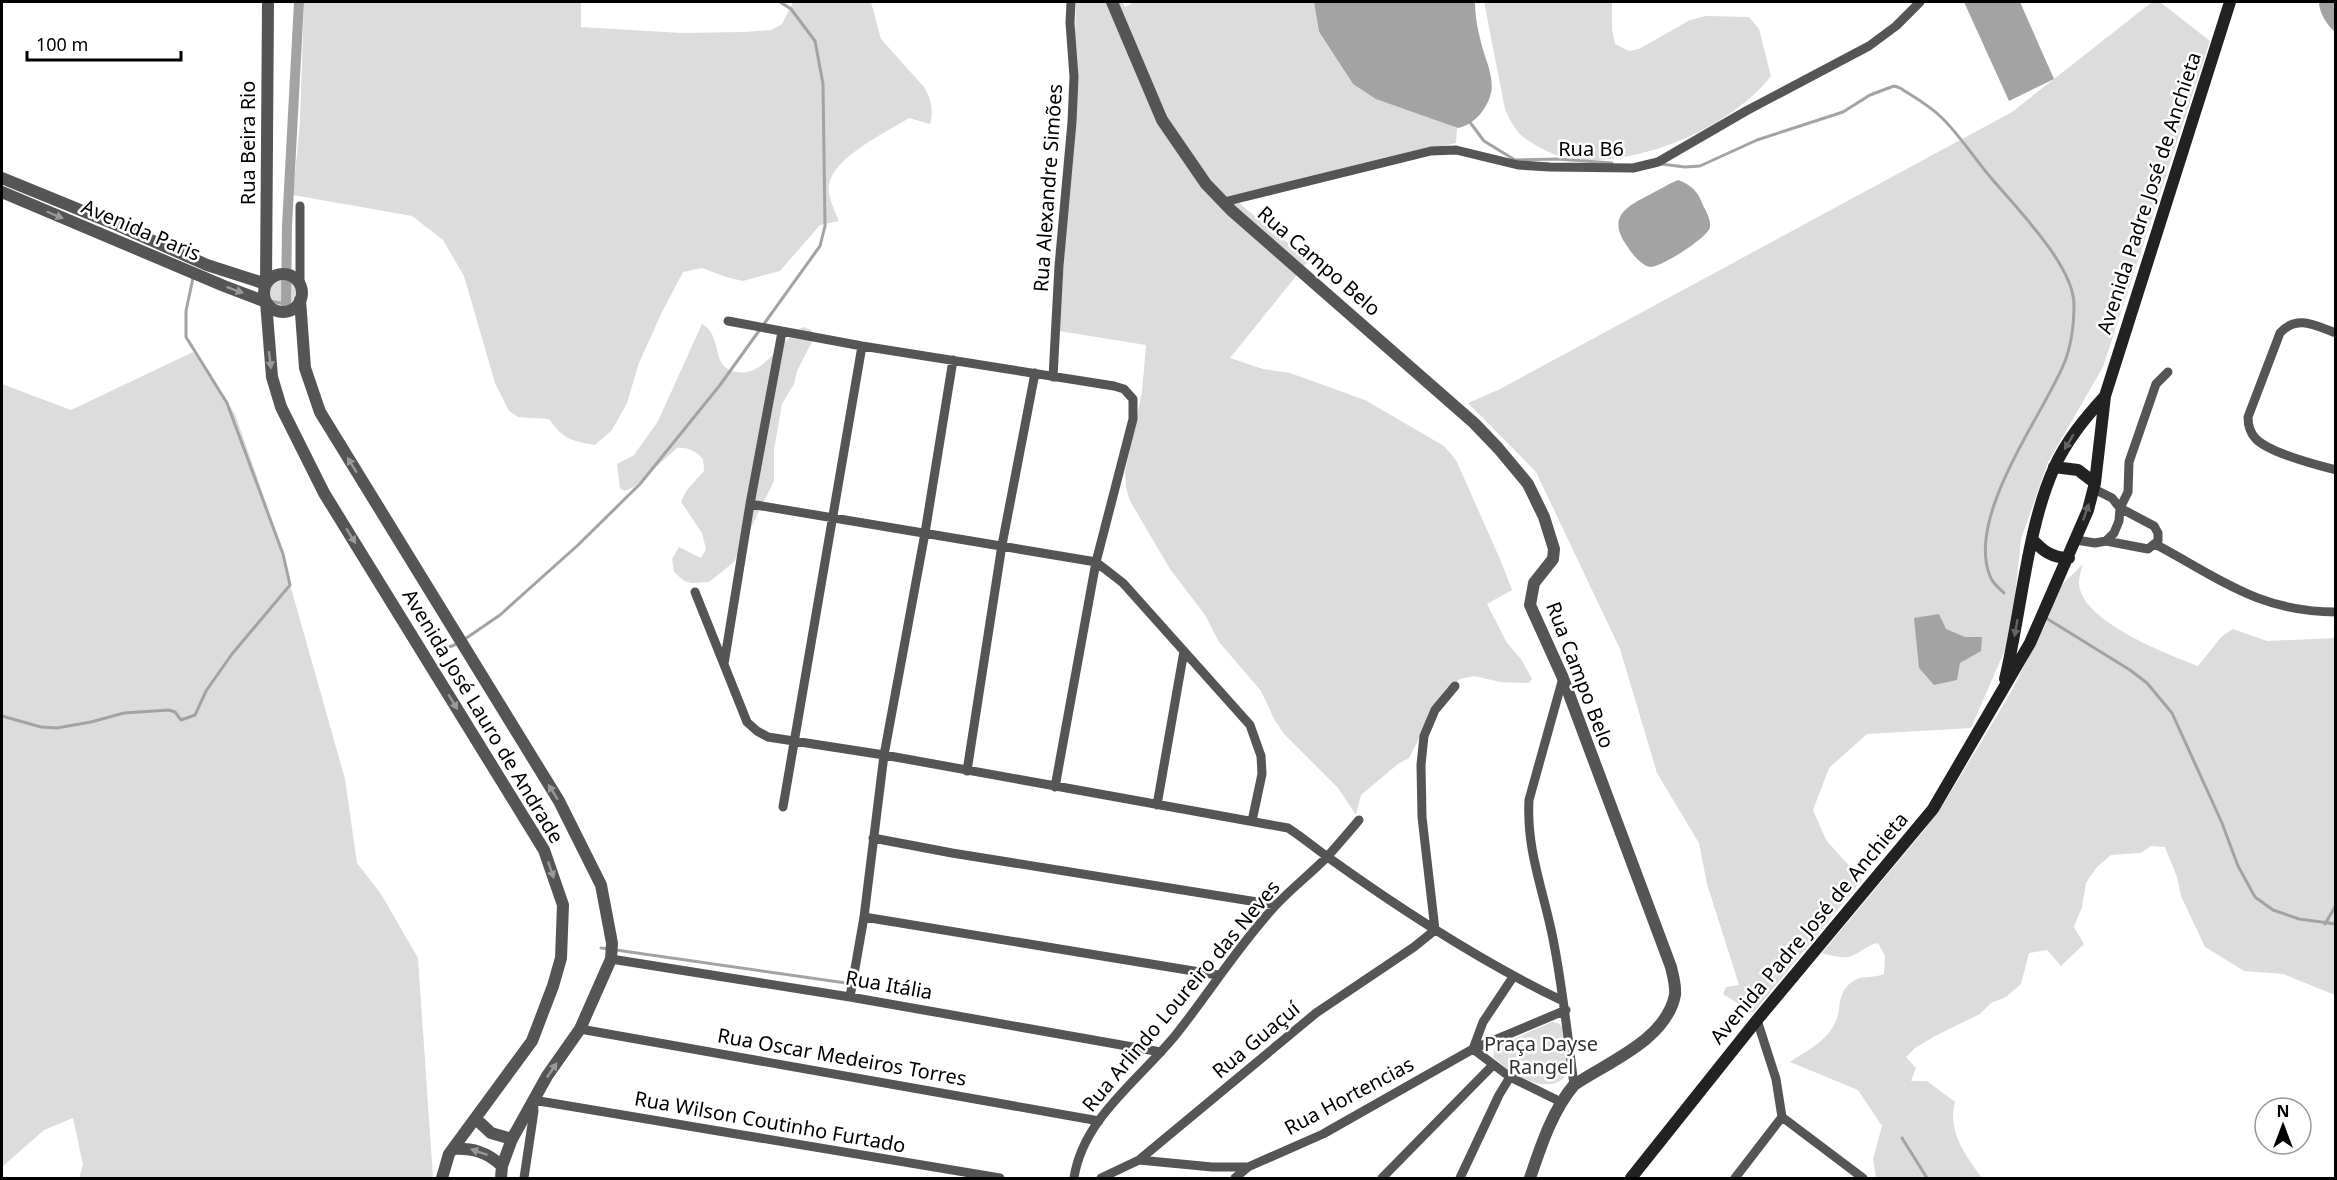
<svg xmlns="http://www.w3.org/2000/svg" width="2337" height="1180" font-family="'Noto Sans',sans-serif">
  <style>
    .green { fill: #dcdcdc }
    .water { fill: #a3a3a3 }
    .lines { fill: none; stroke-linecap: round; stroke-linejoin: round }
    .stream { stroke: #a3a3a3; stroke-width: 3 }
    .canal { stroke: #a3a3a3; stroke-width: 10 }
    .minor { stroke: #555; stroke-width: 9 }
    .tertiary { stroke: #555; stroke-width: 12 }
    .secondary { stroke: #222; stroke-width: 12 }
    .oneway { fill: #999 }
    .oneway2 { fill: #646464 }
    .labels { text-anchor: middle; stroke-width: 5; stroke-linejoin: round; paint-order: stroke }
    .street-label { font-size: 20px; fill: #000; stroke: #fff }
    .park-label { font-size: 20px; fill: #333; stroke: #fff }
  </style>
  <rect width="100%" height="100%" fill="#fff"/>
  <path class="green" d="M304,2L581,3V27L681,33L745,32L771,30L782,24L793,2H871L881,39L924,87C931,98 934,111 930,124L909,118C887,132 833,157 829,185C827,196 835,211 839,221L820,225L780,271L743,281L726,277L702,268L683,272L662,312L639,363L627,403L612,430L595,445C571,441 563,439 549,419L518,417L509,411L495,383L464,276L443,240L412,216L293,195L300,122Z
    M1076,2H1122L1125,7L1134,2H1314L1319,33L1353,84L1457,128L1456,143L1234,199L1309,260L1230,358L1263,369L1290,373L1365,400L1444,446L1456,460L1500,559L1512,590L1487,604L1507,643L1521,659L1532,679L1529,683L1500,682L1474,676L1460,679L1447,688L1435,707L1409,758L1398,764L1361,795L1356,815L1338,788L1285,735L1275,721L1261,691L1219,642L1205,615L1170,569L1130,501L1126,487L1125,472L1142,392L1146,345L1059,331L1072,145Z
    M1484,2H1612V29L1615,44L1629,51L1639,49L1690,20L1706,16L1749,17L1759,29L1771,76C1730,129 1629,172 1562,157C1553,156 1529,142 1522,136C1514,129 1509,118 1505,109Z
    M2152,2H2160L2210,41L2103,367L2048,462L2021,539L2011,636L1971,728L1867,734L1829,768L1813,810L1826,840L1862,880L1753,1013L1723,994L1726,987L1739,985L1707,884L1699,843L1657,773L1620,649L1536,472L1468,403L1500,389L2012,112Z
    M270 293a13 13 0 1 1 26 0a13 13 0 1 1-26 0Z
    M702,324C722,335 712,363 730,370C763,383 779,339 803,327L811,330L815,336L797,371L794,384L782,404L774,450V481L734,562L709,582L692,583L684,581L674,572L672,559L679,547L701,558L706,549L702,533L681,502L686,491L704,471L703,459C695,451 689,447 677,448L634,487L624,491L620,488L617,464L634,455L658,421Z
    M193,352L235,414L271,517L345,779L357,863L381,894L418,958L433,1178H79L83,1165L73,1118L44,1130L2,1167V384L71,410Z
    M2083,564C2081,570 2079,577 2079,583C2080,621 2167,654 2198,666L2222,636L2233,629L2267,641L2335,638V995L2283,974L2244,971L2205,947L2181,896L2177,877L2165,847L2151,846L2141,853L2111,855L2097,867L2086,883L2082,907L2074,927L2084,944L2061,966L2047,950L2029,953L2021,984L2006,997L1991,1003L1980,1014L1935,1036L1915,1048L1906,1057L1916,1068L1911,1081H1927L1955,1102C1947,1132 1966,1155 1982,1178H1876L1873,1159L1882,1126L1858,1090L1790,1062C1806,1051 1826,1042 1835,1023C1843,1007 1835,990 1857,979C1864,976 1875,978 1884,974L1885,956L1878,943C1866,945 1859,955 1847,957C1839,958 1829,955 1822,953L1925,829L1944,803L2010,694L2045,625L2060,587Z
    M1552,1022L1558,1023L1563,1027L1569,1072C1550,1100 1512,1074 1493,1057L1495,1047Z"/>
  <path class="water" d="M1314,2H1475C1475,14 1477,27 1480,38C1483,55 1495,76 1491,93C1487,109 1474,125 1458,128L1376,99L1353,84L1319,32Z
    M1964,2H2020L2054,79L2009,101Z
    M2319,2H2335V32C2327,25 2319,13 2319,2Z
    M1678,180C1692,185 1698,192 1703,205C1706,211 1711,220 1710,227C1709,237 1660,268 1650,267C1647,266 1644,265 1642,263C1636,259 1631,252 1627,246C1607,218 1625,207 1649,195C1659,190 1668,184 1678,180Z
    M1939,614L1946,629L1965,637H1982L1981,651L1960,663L1957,680L1934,685L1919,668L1914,618Z"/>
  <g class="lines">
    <path class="stream" d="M1469,121L1484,141L1515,160L1557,159L1612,163
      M1661,164L1685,167L1700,166L1757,140L1843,112L1870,95L1894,86L1900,88C1914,97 1929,105 1941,117C1958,133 1972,155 1987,173C2012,204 2073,263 2074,304C2074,324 2071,348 2063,366C2040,419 1966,518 1990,576C1992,583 1999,588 2004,593
      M270,301L286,304
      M2046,618L2130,670L2147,683L2172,713L2222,823L2238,866L2255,897L2273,910L2299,919L2336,924
      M465,639L500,615L578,545L640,484L720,385L820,246L825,226L823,84L815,41L791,9L780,2
      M442,650L459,643
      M2,716L41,727L57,728L91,722L124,713L169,710L175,712L181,720L195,715L206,691L232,654L290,585L283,554L227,403L186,337V311L193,278
      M2325,924L2336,905
      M601,948L610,949
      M616,950L846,983
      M1902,1138L1927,1178"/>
    <path class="canal" d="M286,304L287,226L299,2"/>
    <path class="minor" d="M1224,202L1431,151L1456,150L1518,165L1550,167L1633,168L1658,162L1746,111L1869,46L1896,26L1920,2
      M300,206V286
      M728,321L862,346L1114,386L1124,389L1133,399V419L1096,562L1055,787
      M2336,333C2316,326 2297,314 2280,333L2248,417C2248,425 2250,433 2256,439C2270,453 2316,465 2336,470
      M1053,377L1059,266L1072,122L1074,77L1070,23L1071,2
      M750,504L1096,562L1123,583L1250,725L1261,756L1262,774L1252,821
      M2076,540L2095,543L2106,541L2148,549L2158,541V533L2154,526L2120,508L2112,498L2094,489
      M2106,541L2114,533L2119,521L2120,508L2128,492L2129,462L2156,384L2168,372
      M2155,544C2219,578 2259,612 2336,612
      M695,592L747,722L757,731L768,737L884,755L1288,828C1302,837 1315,848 1329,858C1403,911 1481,962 1563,1001
      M724,664L750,504L782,332
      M1563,678L1529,800C1526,852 1545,894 1554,944C1563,991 1568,1038 1574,1085
      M967,771L1002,545L1035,373
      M1157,805L1184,651
      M783,807L862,346
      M873,838L952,853L1276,905
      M864,917L1218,975
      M611,959L850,997L1161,1052
      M1513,977L1483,1022L1473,1049L1510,1077L1561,1102
      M850,997L864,917L884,755L925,533L953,360
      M580,1029L1099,1121
      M1782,1117L1863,1178
      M1139,1160L1212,1167H1248L1323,1134L1473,1049L1566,1010
      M524,1178L534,1111L533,1100L1000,1178
      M1074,1178C1083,1117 1142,1078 1178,1032C1211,990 1239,945 1276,905C1291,889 1310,874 1326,858C1337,846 1348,833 1359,820
      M1101,1178L1139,1160L1316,1013L1414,947L1435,930L1422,817L1421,765L1424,736L1435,710L1455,686
      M1235,1178L1248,1167
      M1382,1178L1493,1065
      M1460,1178L1499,1095L1510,1077
      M1735,1178L1782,1117L1776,1079L1757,1020"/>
    <path class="tertiary" d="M1112,2L1162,120L1206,184L1232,211L1474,423L1498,448L1528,484L1544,517L1554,549L1553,559L1534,583L1530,605L1563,678L1671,967C1673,976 1676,985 1675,995C1666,1040 1608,1062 1574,1085C1552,1111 1541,1146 1530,1178
      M2,178L117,225L207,265L266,284
      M2,192L224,286L266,302
      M264 293a19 19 0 1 1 38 0a19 19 0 1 1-38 0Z
      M266,284L268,2
      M300,300L305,368L320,412L559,801L601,885L612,943L611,959L580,1029L547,1076L512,1139L502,1166L501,1178
      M266,302L272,377L281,407L324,493L544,850L563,905L561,958L553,986L532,1041L449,1154L442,1178
      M476,1119L491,1133L512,1139
      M453,1149C473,1148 487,1152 502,1166"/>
    <path class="secondary" d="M2054,467L2078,470L2095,483
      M2032,539C2043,551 2052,558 2069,558
      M2005,679C2021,613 2027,528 2054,468C2066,441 2085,418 2105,396
      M1631,1178L1757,1020L1933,809L2030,643L2088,510L2095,483L2105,396L2230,2"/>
  </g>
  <defs><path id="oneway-solid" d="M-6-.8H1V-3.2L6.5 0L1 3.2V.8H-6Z" transform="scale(1.5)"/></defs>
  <g class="oneway">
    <use href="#oneway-solid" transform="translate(55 215) rotate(23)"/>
    <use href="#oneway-solid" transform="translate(235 290) rotate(20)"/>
    <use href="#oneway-solid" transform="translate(270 360) rotate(83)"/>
    <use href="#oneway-solid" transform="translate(352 465) rotate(-121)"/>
    <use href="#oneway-solid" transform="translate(351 536) rotate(58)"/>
    <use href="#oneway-solid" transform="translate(453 702) rotate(59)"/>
    <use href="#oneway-solid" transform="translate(553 792) rotate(-122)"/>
    <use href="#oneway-solid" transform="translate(551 870) rotate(71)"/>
    <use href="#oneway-solid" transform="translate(552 1070) rotate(-56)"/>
    <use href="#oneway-solid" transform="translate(479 1152) rotate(-161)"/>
  </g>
  <g class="oneway2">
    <use href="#oneway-solid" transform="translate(2069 442) rotate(121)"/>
    <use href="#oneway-solid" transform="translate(2086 512) rotate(-71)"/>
    <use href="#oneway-solid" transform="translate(2016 628) rotate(100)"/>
  </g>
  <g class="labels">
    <g class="street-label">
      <text transform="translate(248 143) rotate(-90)" y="7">Rua Beira Rio</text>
      <text x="1591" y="156">Rua B6</text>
      <text transform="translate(1048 188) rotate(-86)" y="7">Rua Alexandre Simões</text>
      <text transform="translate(2149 193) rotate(-72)" y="7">Avenida Padre José de Anchieta</text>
      <text transform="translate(141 230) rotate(23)" y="7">Avenida Paris</text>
      <text transform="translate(1319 261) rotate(41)" y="7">Rua Campo Belo</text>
      <text transform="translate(1580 675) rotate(69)" y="7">Rua Campo Belo</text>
      <text transform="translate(483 716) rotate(59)" y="7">Avenida José Lauro de Andrade</text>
      <text transform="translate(1809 928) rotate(-50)" y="7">Avenida Padre José de Anchieta</text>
      <text transform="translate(889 985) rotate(10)" y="7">Rua Itália</text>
      <text transform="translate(1181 996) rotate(-50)" y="7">Rua Arlindo Loureiro das Neves</text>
      <text transform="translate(1256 1040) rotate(-40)" y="7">Rua Guaçuí</text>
      <text transform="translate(842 1057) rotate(10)" y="7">Rua Oscar Medeiros Torres</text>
      <text transform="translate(1349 1096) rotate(-28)" y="7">Rua Hortencias</text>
      <text transform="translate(770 1122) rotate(10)" y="7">Rua Wilson Coutinho Furtado</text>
    </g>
    <g class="park-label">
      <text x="1541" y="1051">Praça Dayse<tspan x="1541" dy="23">Rangel</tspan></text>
    </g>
  </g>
  <rect width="2337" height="1180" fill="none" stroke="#000000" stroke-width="6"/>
  <g transform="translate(2283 1126)"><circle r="28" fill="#ffffff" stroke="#999999" stroke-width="1.5"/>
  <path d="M0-4.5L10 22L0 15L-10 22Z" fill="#000000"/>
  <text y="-9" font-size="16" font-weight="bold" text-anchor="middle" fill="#000000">N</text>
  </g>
  <path d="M27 51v9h154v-9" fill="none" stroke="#000000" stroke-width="3"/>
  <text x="36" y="51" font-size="18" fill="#000000" stroke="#ffffff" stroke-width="4.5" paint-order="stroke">100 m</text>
</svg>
